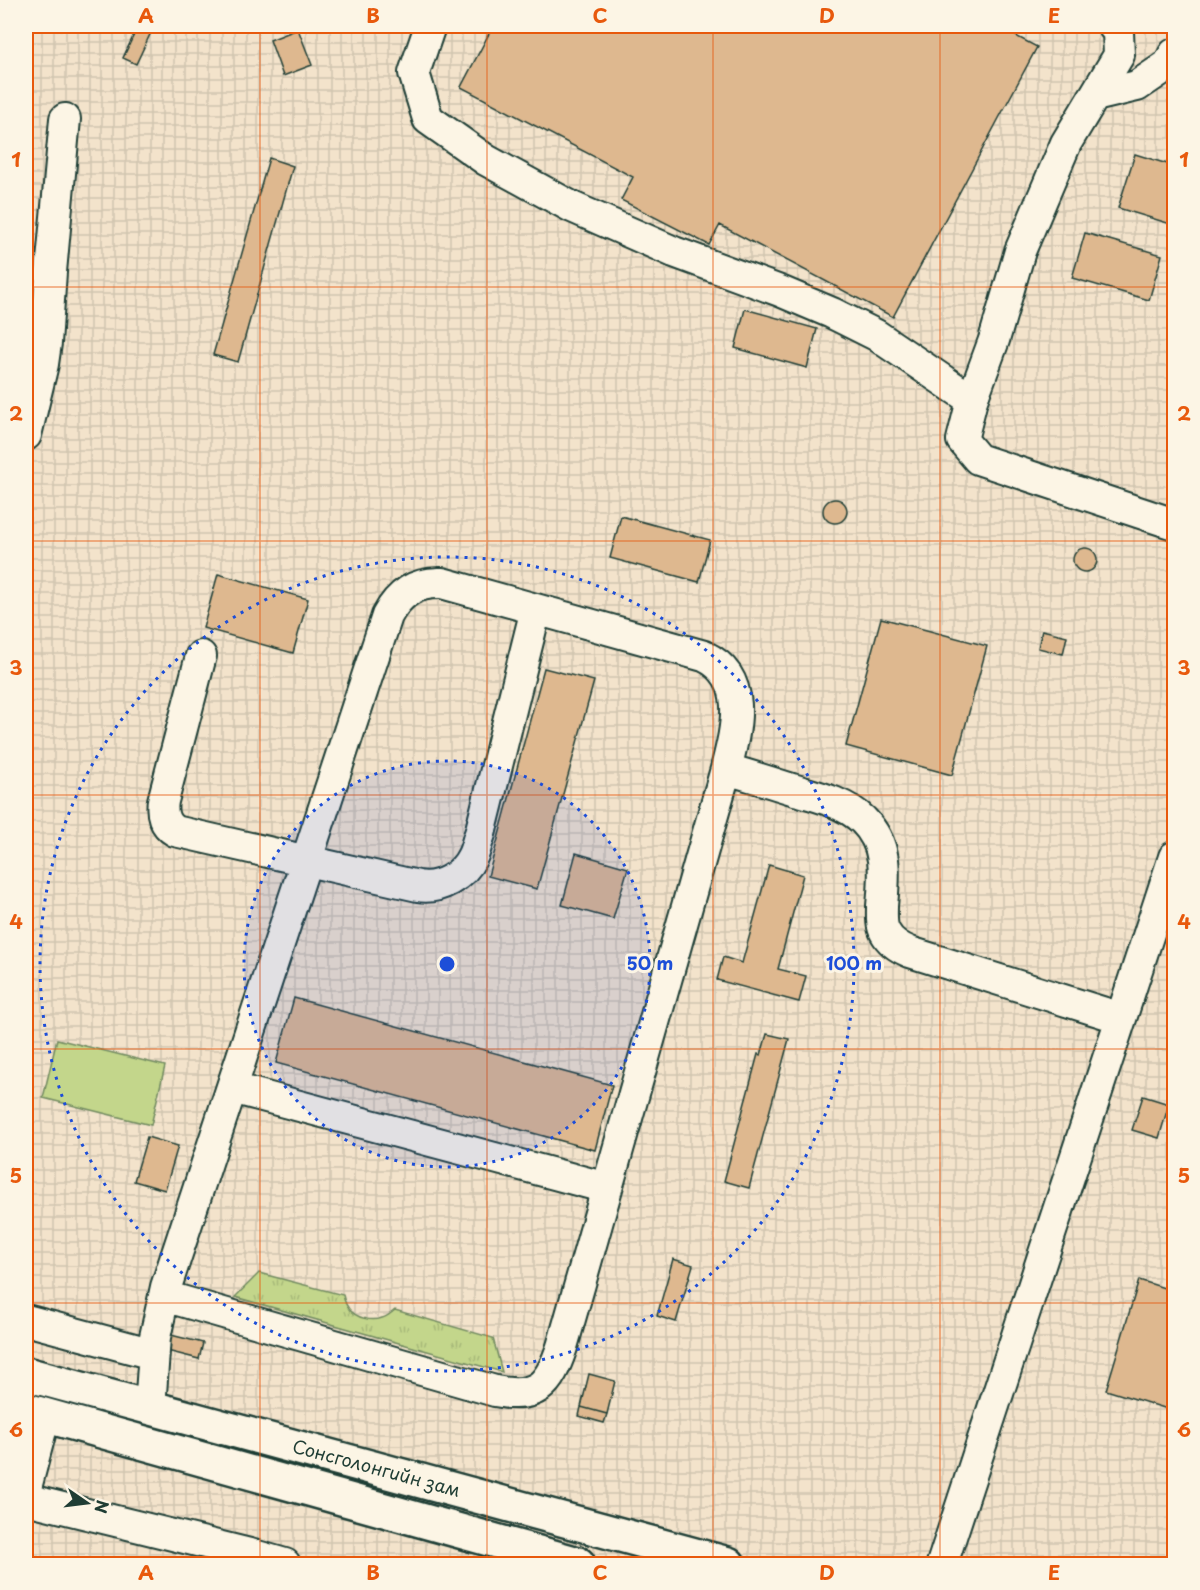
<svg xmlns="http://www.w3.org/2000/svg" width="1200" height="1590" font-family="'Playpen Sans',sans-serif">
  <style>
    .industrial { fill: url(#industrial-grid) }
    .grass { fill: url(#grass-tufts); stroke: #718a60; stroke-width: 1.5 }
    .garden { fill: #c3d68b; stroke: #718a60; stroke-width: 1.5 }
    .building { fill: #deb88f; stroke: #1f3d34; stroke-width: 1.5 }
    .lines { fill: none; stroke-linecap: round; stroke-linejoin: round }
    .minor-casing { stroke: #1f3d34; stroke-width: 34 }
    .major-casing { stroke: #1f3d34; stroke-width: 38 }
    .minor { stroke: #fcf5e5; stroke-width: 30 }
    .major { stroke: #fcf5e5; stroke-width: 33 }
    .grid { fill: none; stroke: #e8590c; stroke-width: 1.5; stroke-opacity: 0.55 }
    .ring { fill: none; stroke: #1d4ed8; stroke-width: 3; stroke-dasharray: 3 6 }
    .labels { text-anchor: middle; stroke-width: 6; stroke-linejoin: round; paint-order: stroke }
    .street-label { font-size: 18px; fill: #1f3d34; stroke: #fcf5e5 }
    .centre { fill: #1d4ed8; stroke: #fcf5e5; stroke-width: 3 }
    .ring-label { font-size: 18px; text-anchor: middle; font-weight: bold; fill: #1d4ed8; stroke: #fcf5e5; stroke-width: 6; stroke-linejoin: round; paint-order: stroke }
    .neatline { fill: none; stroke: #e8590c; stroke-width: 2 }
    .grid-label { font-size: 20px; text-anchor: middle; font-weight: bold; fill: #e8590c }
  </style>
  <defs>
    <pattern id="industrial-grid" width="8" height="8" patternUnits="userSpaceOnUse" patternTransform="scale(1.5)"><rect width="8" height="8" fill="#f3e3cb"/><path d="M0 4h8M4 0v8" fill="none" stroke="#d0c4af"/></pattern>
    <pattern id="grass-tufts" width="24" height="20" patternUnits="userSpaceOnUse" patternTransform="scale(1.5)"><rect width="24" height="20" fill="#c3d68b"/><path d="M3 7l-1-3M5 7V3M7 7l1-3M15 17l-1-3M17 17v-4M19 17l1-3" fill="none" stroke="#a7b979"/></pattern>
  </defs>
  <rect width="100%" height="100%" fill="#fcf5e5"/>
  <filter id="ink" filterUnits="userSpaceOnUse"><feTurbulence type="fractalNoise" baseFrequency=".0167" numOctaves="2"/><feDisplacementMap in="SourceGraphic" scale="12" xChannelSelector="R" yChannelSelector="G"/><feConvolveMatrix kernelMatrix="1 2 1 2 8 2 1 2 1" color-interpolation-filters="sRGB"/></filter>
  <g filter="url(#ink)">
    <path class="industrial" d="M26,26H1174V1564H26Z"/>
    <path class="grass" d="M259,1273L343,1295C344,1300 346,1305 349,1309C356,1318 372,1322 382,1318C387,1317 391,1313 395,1310L493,1338L502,1372L235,1297Z"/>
    <path class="garden" d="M57,1039L165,1066L151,1125L43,1098Z"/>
    <path class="building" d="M138,26H154L136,64L123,58Z
      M493,26H997L1037,47L893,317L720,225L709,245L621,200L633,177L461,87Z
      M298,29L312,65L283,76L270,40Z
      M26,129L31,132L33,139L31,147L26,151Z
      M1135,154L1174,166V225L1118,208Z
      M269,158L293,166L238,362L213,355Z
      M1085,233L1162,255L1149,300L1072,278Z
      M26,258L34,260L26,293Z
      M745,309L817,329L807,368L735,348Z
      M823 511a12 12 0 1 1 24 0a12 12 0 1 1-24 0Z
      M621,516L710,540L699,582L610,558Z
      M1073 560a12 12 0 1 1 24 0a12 12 0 1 1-24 0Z
      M218,574L308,599L293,653L203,628Z
      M881,618L987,646L952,775L846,746Z
      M1042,630L1067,636L1063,654L1038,648Z
      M544,668L594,681L537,889L488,876Z
      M576,853L628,868L613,919L562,905Z
      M769,865L803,875L778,969L806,976L799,1002L717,980L723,957L742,963Z
      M294,998L612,1085L595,1150L276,1063Z
      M767,1034L789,1039L749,1188L724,1181L758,1054L761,1055Z
      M1143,1096L1169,1104L1159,1138L1132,1130Z
      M147,1137L178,1146L165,1190L134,1181Z
      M673,1259L693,1265L676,1322L657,1316Z
      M1139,1280L1174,1291V1411L1106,1390Z
      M167,1334L203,1343L199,1359L163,1350Z
      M589,1374L615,1381L607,1414L581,1407Z
      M581,1407L607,1414L604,1423L579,1416Z"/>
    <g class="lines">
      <g class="minor-casing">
        <path id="minor" d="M430,26L414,73L428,119L486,160L572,207L674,252L780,291L832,313L876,335L972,400
          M1113,26L1118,32L1119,55L1066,143L1020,251L994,340L972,400L962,440L978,459L1174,524
          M1095,96L1137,86L1168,65L1174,54
          M26,435L43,364L46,343L51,272L65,119
          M201,656L163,801C161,813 164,825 175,831L418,886C439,890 463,876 472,857C476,850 477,841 480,834L536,609
          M726,769C748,775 770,782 792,789C816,796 844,802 863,820C888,845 885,873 882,906C882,914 881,925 885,932C890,942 900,948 910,952L1121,1018
          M232,1088L607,1188
          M26,1320L153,1354
          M150,1408L155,1337L166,1287L387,616C399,593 416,582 442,583L704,656C750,678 736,729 726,769L562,1347C549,1386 537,1399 495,1391L164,1296
          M26,1488L45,1415
          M26,1499L250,1554L285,1564
          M942,1564L1174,857"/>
      </g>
      <g class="major-casing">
        <g id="major">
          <path id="s1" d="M26,1374L728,1564"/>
          <path d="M26,1410L578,1564"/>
        </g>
      </g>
      <use href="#minor" class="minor"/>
      <use href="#major" class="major"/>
    </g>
  </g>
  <path class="grid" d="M260,26V1564M487,26V1564M713,26V1564M940,26V1564M26,287H1174M26,541H1174M26,795H1174M26,1049H1174M26,1303H1174"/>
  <circle cx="447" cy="964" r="203" fill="#1d4ed8" fill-opacity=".12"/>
  <g class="ring">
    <circle cx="447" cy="964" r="203"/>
    <circle cx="447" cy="964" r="407"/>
  </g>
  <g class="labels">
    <g class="street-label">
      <text dy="6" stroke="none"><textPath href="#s1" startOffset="363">Сонсголонгийн зам</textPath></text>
    </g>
  </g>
  <circle cx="447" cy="964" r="9" class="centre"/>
  <g class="ring-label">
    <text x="650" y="970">50 m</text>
    <text x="854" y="970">100 m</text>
  </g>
  <rect width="1200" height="1590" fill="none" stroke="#fcf5e5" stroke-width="66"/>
  <g transform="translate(87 1503) rotate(104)" stroke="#fcf5e5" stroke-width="4.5" paint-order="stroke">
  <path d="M0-4.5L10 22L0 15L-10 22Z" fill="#1f3d34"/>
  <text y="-9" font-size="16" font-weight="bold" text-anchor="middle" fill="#1f3d34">N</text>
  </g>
  <rect x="33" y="33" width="1134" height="1524" class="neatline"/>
  <g class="grid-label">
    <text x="146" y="23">A</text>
    <text x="373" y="23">B</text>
    <text x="600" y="23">C</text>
    <text x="827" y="23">D</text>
    <text x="1054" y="23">E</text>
    <text x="16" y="167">1</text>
    <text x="1184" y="167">1</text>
    <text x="16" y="421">2</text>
    <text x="1184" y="421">2</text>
    <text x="16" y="675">3</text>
    <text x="1184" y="675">3</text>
    <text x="16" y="929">4</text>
    <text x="1184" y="929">4</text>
    <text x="16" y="1183">5</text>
    <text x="1184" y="1183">5</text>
    <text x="16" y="1437">6</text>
    <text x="1184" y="1437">6</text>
    <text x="146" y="1580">A</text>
    <text x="373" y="1580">B</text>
    <text x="600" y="1580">C</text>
    <text x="827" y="1580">D</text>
    <text x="1054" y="1580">E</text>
  </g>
</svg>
